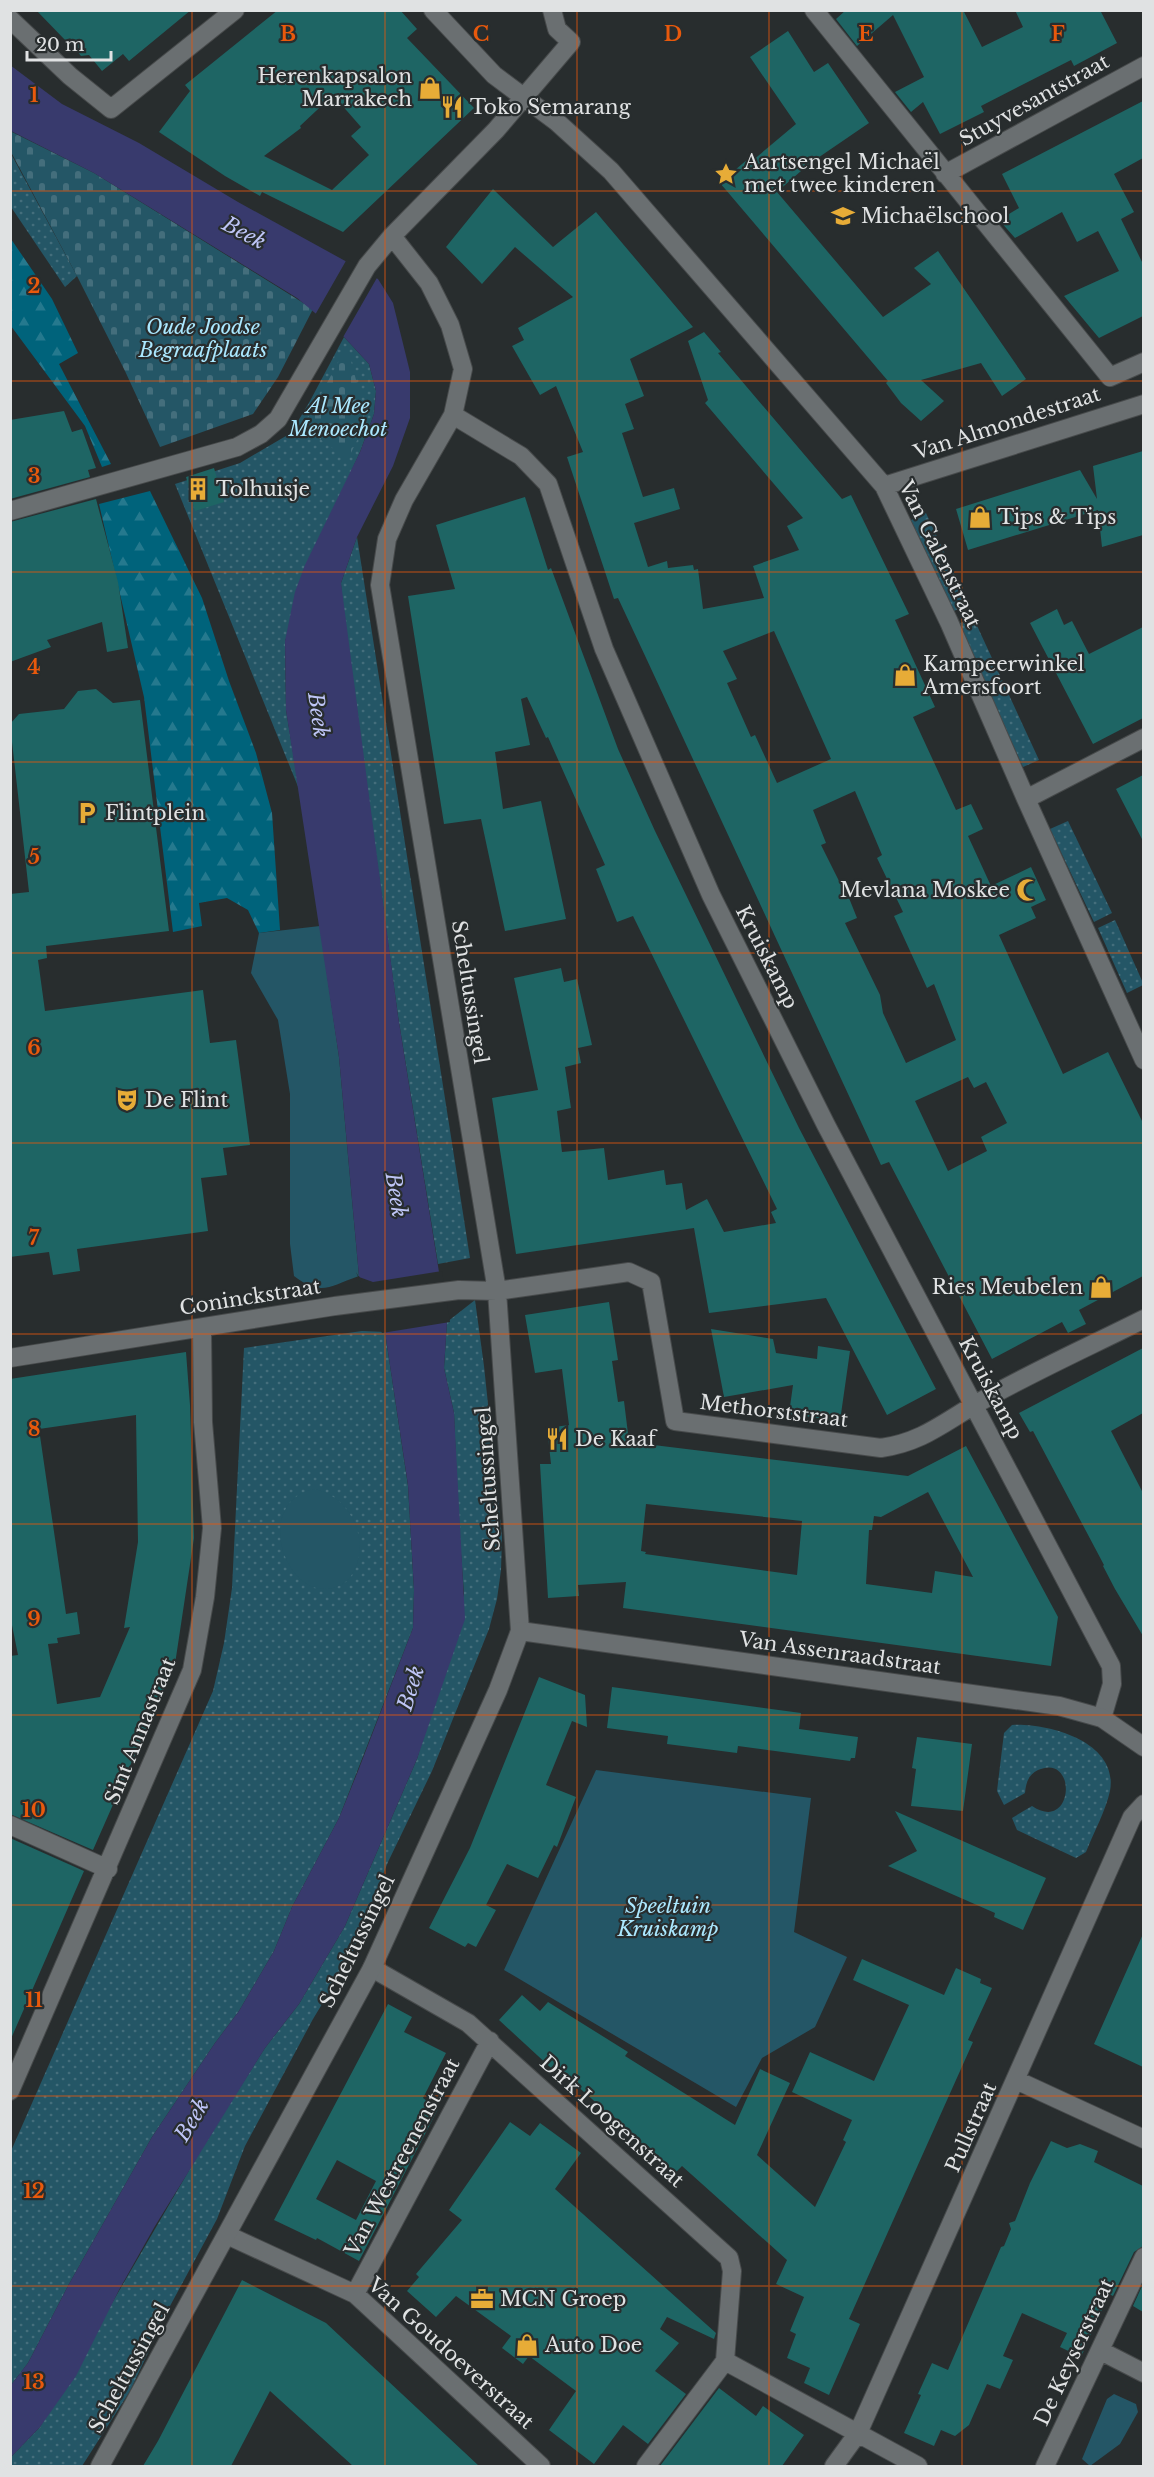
<svg xmlns="http://www.w3.org/2000/svg" width="1154" height="2477" font-family="'Libre Baskerville',serif">
  <style>
    .grass { fill: url(#grass-dots) }
    .forest { fill: url(#forest-firs) }
    .cemetery { fill: url(#cemetery-stones) }
    .green { fill: #245666 }
    .water { fill: #383a6d }
    .pier { fill: #282d2e }
    .building { fill: #1e6564; fill-rule: evenodd }
    .lines { fill: none; stroke-linecap: round; stroke-linejoin: round }
    .street-casing { stroke: #474a4b; stroke-width: 20 }
    .secondary-casing { stroke: #474a4b; stroke-width: 20 }
    .street { stroke: #6a6f71; stroke-width: 18 }
    .secondary { stroke: #6a6f71; stroke-width: 18 }
    .grid { fill: none; stroke: #e8590c; stroke-width: 1.5; stroke-opacity: 0.55 }
    .labels { text-anchor: middle; stroke-width: 4.5; stroke-linejoin: round; paint-order: stroke }
    .poi-label { font-size: 20px; fill: #e0e2e3; stroke: #282d2e; text-anchor: start }
    .street-label { font-size: 20px; fill: #e0e2e3; stroke: #282d2e }
    .park-label { font-size: 20px; font-style: italic; fill: #abe8ff; stroke: #282d2e }
    .water-label { font-size: 21px; font-style: italic; fill: #bec5f6; stroke: #282d2e }
    .grid-label { font-size: 20px; text-anchor: middle; font-weight: bold; fill: #e8590c; stroke: #282d2e; stroke-width: 4.5; stroke-linejoin: round; paint-order: stroke }
  </style>
  <defs>
    <pattern id="grass-dots" width="8" height="8" patternUnits="userSpaceOnUse" patternTransform="scale(1.5)"><rect width="8" height="8" fill="#245666"/><path d="M2 2h.1M6 6h.1" fill="none" stroke="#446e7c" stroke-width="1.8" stroke-linecap="round"/></pattern>
    <pattern id="forest-firs" width="22" height="20" patternUnits="userSpaceOnUse" patternTransform="scale(1.5)"><rect width="22" height="20" fill="#00637b"/><path d="M5 1l3.5 6h-7zM16 11l3.5 6h-7z" fill="#25798e"/></pattern>
    <pattern id="cemetery-stones" width="16" height="16" patternUnits="userSpaceOnUse" patternTransform="scale(1.5)"><rect width="16" height="16" fill="#245666"/><path d="M2 7V4a2 2 0 0 1 4 0v3zM10 15v-3a2 2 0 0 1 4 0v3z" fill="#446e7c"/></pattern>
  </defs>
  <rect width="100%" height="100%" fill="#282d2e"/>
  <path class="grass" d="M10,152L77,276L65,287L11,207Z
    M344,337L369,364L376,391L374,414L360,452L339,498L285,641L286,710L299,789L175,484L240,463L291,433L310,401Z
    M926,513L968,604L952,612L909,521Z
    M357,537L470,1258L438,1264L398,1016L342,604L341,583Z
    M973,617L1039,760L1023,767L958,624Z
    M1068,821L1112,913L1094,922L1050,829Z
    M1115,920L1143,983V985L1127,993L1098,928Z
    M475,1300L484,1366L502,1537L501,1570L497,1599L489,1629L432,1771L388,1862L350,1958L313,2019L245,2146L217,2219L170,2306L130,2391L82,2466H11V2457L40,2427L209,2136L265,2048L299,2004L345,1926L417,1759L464,1594L458,1512L454,1413L444,1368L447,1322Z
    M362,1331L385,1332L408,1486L414,1590L413,1628L339,1818L292,1907L274,1951L239,2011L215,2043L152,2137L69,2284L28,2363L11,2385V2151L213,1691L224,1643L232,1588L244,1348Z
    M1012,1725C1049,1723 1119,1742 1110,1791C1106,1810 1093,1834 1086,1852L1076,1858L1017,1830L1012,1818L1032,1806C1074,1834 1078,1752 1038,1770C1028,1775 1026,1783 1025,1793L1004,1805L997,1791L1004,1733Z"/>
  <path class="forest" d="M11,239L52,299L78,353L59,364L111,464L102,467L85,426L11,326Z
    M150,491L202,598L229,681L256,753L272,813L280,930L259,933L248,910L227,898L199,903L202,926L173,932L144,697L99,504Z"/>
  <path class="cemetery" d="M10,131L94,173L313,309L278,377L253,414L160,447L125,371L77,276L11,152Z
    M347,346L364,410L365,424L348,459L303,427Z"/>
  <path class="green" d="M320,926L339,1057L359,1276C330,1286 321,1297 294,1276L290,1244V1094L278,1020L251,973L259,933Z
    M314,1489C351,1496 373,1543 351,1576C347,1582 340,1586 333,1588C284,1600 253,1502 314,1489Z
    M596,1770L811,1798L794,1932L847,1957L815,2027L762,2058L736,2107L504,1970Z
    M1114,2394L1136,2404L1138,2412L1120,2444L1090,2466L1082,2459L1107,2399Z"/>
  <path class="water" d="M10,65L62,104L139,143L238,202L378,279L393,303L410,372V418L393,466L357,537L341,583L398,1016L447,1322L444,1368L454,1413L465,1619L417,1759L345,1926L299,2004L265,2048L155,2226L119,2290L76,2376L40,2427L11,2457V2385L28,2363L69,2284L152,2137L215,2043L239,2011L274,1951L292,1907L339,1818L358,1771L413,1628L414,1590L408,1485L385,1332L359,1276L339,1057L286,710L285,641L295,592L305,565L360,452L374,414L376,391L369,364L344,337L297,298L94,173L11,131Z"/>
  <path class="pier" d="M347,259L378,276L342,339L315,315Z
    M442,1271L450,1322L382,1333L356,1272L359,1277L373,1282Z"/>
  <path class="building" d="M36,10H191L129,61L123,54L102,71L89,55L81,56L68,40L67,42Z
    M278,10H400L417,29L407,38L474,108L343,232L262,192L260,196L225,176L159,132L190,91L185,85ZM333,95L361,127L351,136L369,155L332,190L264,156L301,128L300,126Z
    M846,10H963L982,47L1023,27L1015,10H1100L1117,43L1074,66L1071,60L981,106L984,112L940,134L923,102L911,112L895,92L924,77L893,15L857,46L836,19Z
    M788,31L814,72L828,63L869,123L809,164L777,192L883,317L931,284L914,268L938,251L1026,379L1002,396L981,363L921,380L944,401L921,421L901,403L886,383L888,381L720,183L749,158L752,161L796,124L750,57Z
    M1143,101V158L1114,174L1134,212L1121,219L1143,264V316L1099,338L1064,296L1119,271L1098,231L1077,242L1062,212L1015,238L999,220L1019,208L1002,174Z
    M493,189L553,247L596,212L693,327L630,359L644,396L625,404L634,429L622,433L643,497L674,488L680,509L634,523L648,567L667,561L668,568L693,565L694,570L698,569L703,609L764,598L753,566L799,550L787,526L803,518L705,403L708,400L688,341L704,332L721,352L718,353L842,499L851,495L909,614L895,620L935,707L913,717L956,810L971,804L983,829L968,836L991,886L1031,867L1046,900L1031,907L1036,918L999,935L1029,1001L1063,1074L1108,1052L1143,1123V1276L1079,1310L1086,1324L1068,1333L1062,1322L992,1359L889,1162L881,1165L647,660L618,598L614,599L567,457L583,452L556,386L540,395L512,346L524,340L518,328L573,297L515,247L482,284L446,247ZM774,631L831,759L777,783L755,735L751,737L727,683L737,679L723,651ZM855,791L882,855L877,858L903,912L894,916L927,988L934,984L956,1040L906,1063L883,1013L880,995L845,923L857,918L845,888L843,889L821,845L826,843L813,810ZM968,1077L974,1088L986,1082L1007,1123L981,1137L987,1151L948,1171L915,1101Z
    M64,411L72,432L82,429L96,468L88,470L90,477L10,499V420Z
    M1143,451V535L1102,547L1098,510L968,550L956,509L1080,470L1097,499L1093,466Z
    M214,468L224,502L195,511L186,477Z
    M525,497L548,570L551,568L618,749L655,831L799,1128L936,1389L887,1415L826,1298L709,1313L694,1228L516,1254L492,1098L538,1090L514,978L561,968L564,982L577,979L592,1045L578,1048L581,1063L565,1067L571,1108L557,1111L562,1152L604,1148L608,1180L664,1170L666,1185L682,1183L686,1210L707,1199L724,1232L776,1223L771,1212L777,1209L633,916L617,922L596,869L605,865L548,737L546,738L527,697L521,699L530,745L495,752L503,809L541,801L566,919L505,931L481,819L444,824L408,596L455,589L436,525Z
    M96,499L118,582L128,648L107,652L102,622L47,640L51,647L10,662V522Z
    M1057,609L1064,625L1072,621L1089,654L1143,627V718L1093,744L1030,623Z
    M96,689L113,703L140,700L169,931L46,946L47,958L38,960L45,1011L203,990L210,1043L236,1040L250,1145L223,1148L227,1175L201,1178L208,1231L77,1249L80,1271L53,1275L49,1252L10,1257V894L29,892L10,724L19,714L64,709L78,691Z
    M1143,775V841L1116,789Z
    M609,1302L618,1360L612,1361L618,1402L624,1401L629,1442L908,1476L966,1446L1058,1617L1051,1666L623,1608L626,1582L578,1585L579,1596L548,1598L540,1464H551L547,1428L569,1425L562,1369L535,1373L525,1315ZM928,1492L973,1577L935,1571L932,1593L866,1584L869,1530H872L874,1516L881,1517ZM646,1504L802,1521L797,1575L645,1554L646,1552L641,1551Z
    M711,1329L773,1339L776,1353L817,1359L818,1346L850,1351L840,1421L789,1414L793,1385L724,1397Z
    M1143,1348V1413L1111,1431L1143,1493V1636L1115,1589L1103,1566L1104,1565L1033,1431L1030,1432L1019,1413Z
    M186,1352L190,1405L194,1538L175,1664L93,1850L10,1814V1656L18,1655L10,1615V1379ZM136,1415L138,1542L124,1628L130,1627L100,1697L57,1704L48,1644L58,1643L57,1638L80,1634L77,1612L66,1614L39,1429Z
    M539,1677L585,1695L587,1727L572,1721L546,1785L576,1797L557,1847L554,1845L538,1878L507,1864L486,1905L496,1910L476,1947L468,1943L465,1947L429,1928L470,1848Z
    M612,1687L801,1713L799,1729L858,1737L855,1758H851L850,1761L738,1746L737,1753L667,1744L668,1736L607,1728Z
    M917,1737L972,1744L963,1811L911,1806L916,1769L912,1768Z
    M895,1811L1046,1878L1023,1930L994,1917L995,1913L888,1866L917,1851Z
    M10,1838L84,1871L10,2041Z
    M1143,1934V2067L1094,2044Z
    M862,1959L944,1995L956,1968L981,1979L980,1983L992,1988L968,2040L973,2042L849,2319L860,2324L829,2395L804,2383L810,2368L787,2358L796,2334L790,2331L804,2297L776,2284L787,2260L682,2166L675,2173L664,2165L628,2134L611,2113L610,2115L566,2076L563,2079L499,2020L522,1995L540,2011L548,2002L628,2052L625,2056L735,2125L760,2069L790,2083L757,2155L815,2207L846,2142L843,2140L852,2120L792,2092L810,2052L874,2081L909,2005L853,1980Z
    M388,2004L412,2017L404,2032L446,2053L423,2098L438,2109L359,2261L317,2238L316,2240L274,2220ZM337,2160L376,2181L356,2220L316,2199Z
    M510,2122L530,2136L540,2123L581,2153L555,2189L716,2333L714,2339L667,2317L660,2329L679,2343L655,2371L686,2394L648,2444L623,2425L594,2464L549,2430L576,2391L529,2356L523,2364L502,2348L511,2336L456,2296L436,2317L407,2291L419,2277L416,2274L462,2220L449,2210Z
    M1051,2141L1067,2148L1080,2144L1098,2151L1094,2162L1143,2186V2246L1134,2252L1113,2296L1109,2294L1081,2357L1060,2347L1067,2333L1022,2313L1003,2356L1013,2360L1000,2389L987,2384L969,2425L955,2436L941,2430L934,2446L904,2433L921,2395L918,2394L932,2363L948,2370L1001,2247L1004,2246L1011,2229L1009,2223L1015,2221L1030,2183Z
    M242,2280L326,2323L479,2466H353L270,2391L231,2466H143L158,2441Z
    M1143,2284V2312L1133,2306Z
    M719,2388L756,2416L763,2406L804,2435L782,2466H660Z"/>
  <g class="lines">
    <g class="street-casing">
      <path id="street" d="M433,10L494,75L557,122L611,171L884,486L949,622L1026,799L1144,1060
        M814,10L1110,377L1144,362
        M10,19L70,76L111,109L235,10
        M945,174L1144,66
        M392,236L429,283L450,325L463,369L453,415L404,500L387,539L380,585L497,1291L520,1631
        M453,415L521,456L548,484L604,649L711,895L826,1125L1111,1666L1112,1684L1102,1718
        M884,486L1144,404
        M10,511L237,447L261,434L278,419L367,266L392,236L496,130L571,42L557,29L552,10
        M1026,799L1144,738
        M10,1358L335,1306L459,1290L497,1291L629,1272L651,1282L675,1421L881,1448C922,1442 943,1423 976,1404C1030,1373 1088,1347 1144,1319
        M10,1825L108,1869
        M372,1968L468,2023L729,2258L732,2271L725,2361L646,2466
        M1016,2080L1144,2139
        M10,2091L192,1670L205,1597L212,1528L203,1422L202,1328
        M227,2235L355,2294L541,2466
        M355,2294L490,2041
        M1101,2351L1144,2373
        M725,2361L918,2466
        M834,2466L858,2433L1132,1817L1144,1804
        M1045,2466L1144,2257"/>
    </g>
    <g class="secondary-casing">
      <path id="secondary" d="M100,2466L372,1968L498,1690L520,1631L1059,1706L1102,1718L1144,1747"/>
    </g>
    <use href="#street" class="street"/>
    <use href="#secondary" class="secondary"/>
  </g>
  <path class="grid" d="M192,10V2466M385,10V2466M577,10V2466M769,10V2466M962,10V2466M10,191H1144M10,381H1144M10,572H1144M10,762H1144M10,953H1144M10,1143H1144M10,1334H1144M10,1524H1144M10,1715H1144M10,1905H1144M10,2096H1144M10,2286H1144"/>
  <defs>
    <g id="shop-bare" transform="scale(1.8)"><path d="M-5-2.5h2.3a2.7 3.5 0 0 1 5.4 0H5L5.5 6h-11ZM-1.5-2.5h3a1.5 2.3 0 0 0-3 0Z" fill="#e7ac37" stroke="#282d2e" stroke-width="2.5" paint-order="stroke"/></g>
    <g id="restaurant-bare" transform="scale(1.8)"><path d="M-5-6h1v4h1v-4h1v4h1v-4h1v5L-1.5 .5V6h-2V.5L-5-1ZM5-6V6H3V1.5H1.5Q1.5-4 5-6Z" fill="#e7ac37" stroke="#282d2e" stroke-width="2.5" paint-order="stroke"/></g>
    <g id="sight-bare" transform="scale(1.8)"><path d="M0-6L1.8-2.2L6-1.7L2.9 1.2L3.7 5.4L0 3.3L-3.7 5.4L-2.9 1.2L-6-1.7L-1.8-2.2Z" fill="#e7ac37" stroke="#282d2e" stroke-width="2.5" paint-order="stroke"/></g>
    <g id="school-bare" transform="scale(1.8)"><path d="M0-5L7-2L0 1L-7-2ZM-4 1L0 2.5L4 1V4Q0 6-4 4Z" fill="#e7ac37" stroke="#282d2e" stroke-width="2.5" paint-order="stroke"/></g>
    <g id="building-bare" transform="scale(1.8)"><path d="M-4-6H4V6H1V3H-1V6H-4ZM-2.5-4.3h1.7v1.8h-1.7ZM.8-4.3h1.7v1.8H.8ZM-2.5-1h1.7V.8h-1.7ZM.8-1h1.7V.8H.8Z" fill="#e7ac37" stroke="#282d2e" stroke-width="2.5" paint-order="stroke"/></g>
    <g id="parking-bare" transform="scale(1.8)"><path d="M-3.5-5.5H1a3.5 3.5 0 0 1 0 7H-1V5.5H-3.5ZM-1-3.4V-.6H.8a1.4 1.4 0 0 0 0-2.8Z" fill="#e7ac37" stroke="#282d2e" stroke-width="2.5" paint-order="stroke"/></g>
    <g id="mosque-bare" transform="scale(1.8)"><path d="M3.5-4.9A6 6 0 1 0 3.5 4.9A5 5 0 1 1 3.5-4.9Z" fill="#e7ac37" stroke="#282d2e" stroke-width="2.5" paint-order="stroke"/></g>
    <g id="theatre-bare" transform="scale(1.8)"><path d="M-5-5.5Q0-4 5-5.5V0Q5 5 0 6Q-5 5-5 0ZM-3.3-2.5H-1v1.5H-3.3ZM1-2.5H3.3v1.5H1ZM-2.8 1Q0 5.5 2.8 1Z" fill="#e7ac37" stroke="#282d2e" stroke-width="2.5" paint-order="stroke"/></g>
    <g id="office-bare" transform="scale(1.8)"><path d="M-6-3h4V-5.5h4V-3h4V5H-6ZM-1-4.5V-3h2v-1.5ZM-6 0V1H6V0Z" fill="#e7ac37" stroke="#282d2e" stroke-width="2.5" paint-order="stroke"/></g>
  </defs>
  <g fill-rule="evenodd">
    <use href="#shop-bare" x="430" y="88"/>
    <use href="#restaurant-bare" x="452" y="107"/>
    <use href="#sight-bare" x="726" y="174"/>
    <use href="#school-bare" x="843" y="216"/>
    <use href="#building-bare" x="198" y="489"/>
    <use href="#shop-bare" x="980" y="517"/>
    <use href="#shop-bare" x="905" y="675"/>
    <use href="#parking-bare" x="87" y="813"/>
    <use href="#mosque-bare" x="1028" y="890"/>
    <use href="#theatre-bare" x="127" y="1100"/>
    <use href="#shop-bare" x="1101" y="1287"/>
    <use href="#restaurant-bare" x="557" y="1439"/>
    <use href="#office-bare" x="482" y="2299"/>
    <use href="#shop-bare" x="527" y="2345"/>
  </g>
  <g class="labels">
    <g class="poi-label">
      <text x="412" y="83" text-anchor="end">Herenkapsalon<tspan x="412" dy="23">Marrakech</tspan></text>
      <text x="470" y="114">Toko Semarang</text>
      <text x="744" y="169">Aartsengel Michaël<tspan x="744" dy="23">met twee kinderen</tspan></text>
      <text x="861" y="223">Michaëlschool</text>
      <text x="216" y="496">Tolhuisje</text>
      <text x="998" y="524">Tips &amp; Tips</text>
      <text x="923" y="671">Kampeerwinkel<tspan x="923" dy="23">Amersfoort</tspan></text>
      <text x="105" y="820">Flintplein</text>
      <text x="1010" y="897" text-anchor="end">Mevlana Moskee</text>
      <text x="145" y="1107">De Flint</text>
      <text x="1083" y="1294" text-anchor="end">Ries Meubelen</text>
      <text x="575" y="1446">De Kaaf</text>
      <text x="500" y="2306">MCN Groep</text>
      <text x="545" y="2352">Auto Doe</text>
    </g>
    <g class="street-label">
      <text transform="translate(1034 100) rotate(-29)" y="7">Stuyvesantstraat</text>
      <text transform="translate(1007 423) rotate(-18)" y="7">Van Almondestraat</text>
      <text transform="translate(940 554) rotate(64)" y="7">Van Galenstraat</text>
      <text transform="translate(767 957) rotate(63)" y="7">Kruiskamp</text>
      <text transform="translate(470 992) rotate(81)" y="7">Scheltussingel</text>
      <text transform="translate(250 1297) rotate(-9)" y="7">Coninckstraat</text>
      <text transform="translate(991 1388) rotate(62)" y="7">Kruiskamp</text>
      <text transform="translate(774 1411) rotate(7)" y="7">Methorststraat</text>
      <text transform="translate(488 1479) rotate(-94)" y="7">Scheltussingel</text>
      <text transform="translate(840 1653) rotate(8)" y="7">Van Assenraadstraat</text>
      <text transform="translate(140 1731) rotate(-68)" y="7">Sint Annastraat</text>
      <text transform="translate(357 1941) rotate(-64)" y="7">Scheltussingel</text>
      <text transform="translate(612 2121) rotate(42)" y="7">Dirk Loogenstraat</text>
      <text transform="translate(971 2127) rotate(-66)" y="7">Pullstraat</text>
      <text transform="translate(402 2157) rotate(-62)" y="7">Van Westreenenstraat</text>
      <text transform="translate(1074 2352) rotate(-65)" y="7">De Keyserstraat</text>
      <text transform="translate(451 2353) rotate(42)" y="7">Van Goudoeverstraat</text>
      <text transform="translate(129 2368) rotate(-61)" y="7">Scheltussingel</text>
    </g>
    <g class="park-label">
      <text x="203" y="334">Oude Joodse<tspan x="203" dy="23">Begraafplaats</tspan></text>
      <text x="338" y="413">Al Mee<tspan x="338" dy="23">Menoechot</tspan></text>
      <text x="668" y="1913">Speeltuin<tspan x="668" dy="23">Kruiskamp</tspan></text>
    </g>
    <g class="water-label">
      <text transform="translate(244 233) rotate(28)" y="7">Beek</text>
      <text transform="translate(318 715) rotate(82)" y="7">Beek</text>
      <text transform="translate(396 1195) rotate(81)" y="7">Beek</text>
      <text transform="translate(411 1688) rotate(-73)" y="7">Beek</text>
      <text transform="translate(192 2120) rotate(-59)" y="7">Beek</text>
    </g>
  </g>
  <g class="grid-label">
    <text x="288" y="41">B</text>
    <text x="481" y="41">C</text>
    <text x="673" y="41">D</text>
    <text x="866" y="41">E</text>
    <text x="1058" y="41">F</text>
    <text x="34" y="102">1</text>
    <text x="34" y="293">2</text>
    <text x="34" y="483">3</text>
    <text x="34" y="674">4</text>
    <text x="34" y="864">5</text>
    <text x="34" y="1055">6</text>
    <text x="34" y="1245">7</text>
    <text x="34" y="1436">8</text>
    <text x="34" y="1626">9</text>
    <text x="34" y="1817">10</text>
    <text x="34" y="2007">11</text>
    <text x="34" y="2198">12</text>
    <text x="34" y="2389">13</text>
  </g>
  <rect width="1154" height="2477" fill="none" stroke="#e0e2e3" stroke-width="24"/>
  <path d="M27 51v9h84v-9" fill="none" stroke="#e0e2e3" stroke-width="3"/>
  <text x="36" y="51" font-size="18" fill="#e0e2e3" stroke="#282d2e" stroke-width="4.5" paint-order="stroke">20 m</text>
</svg>
